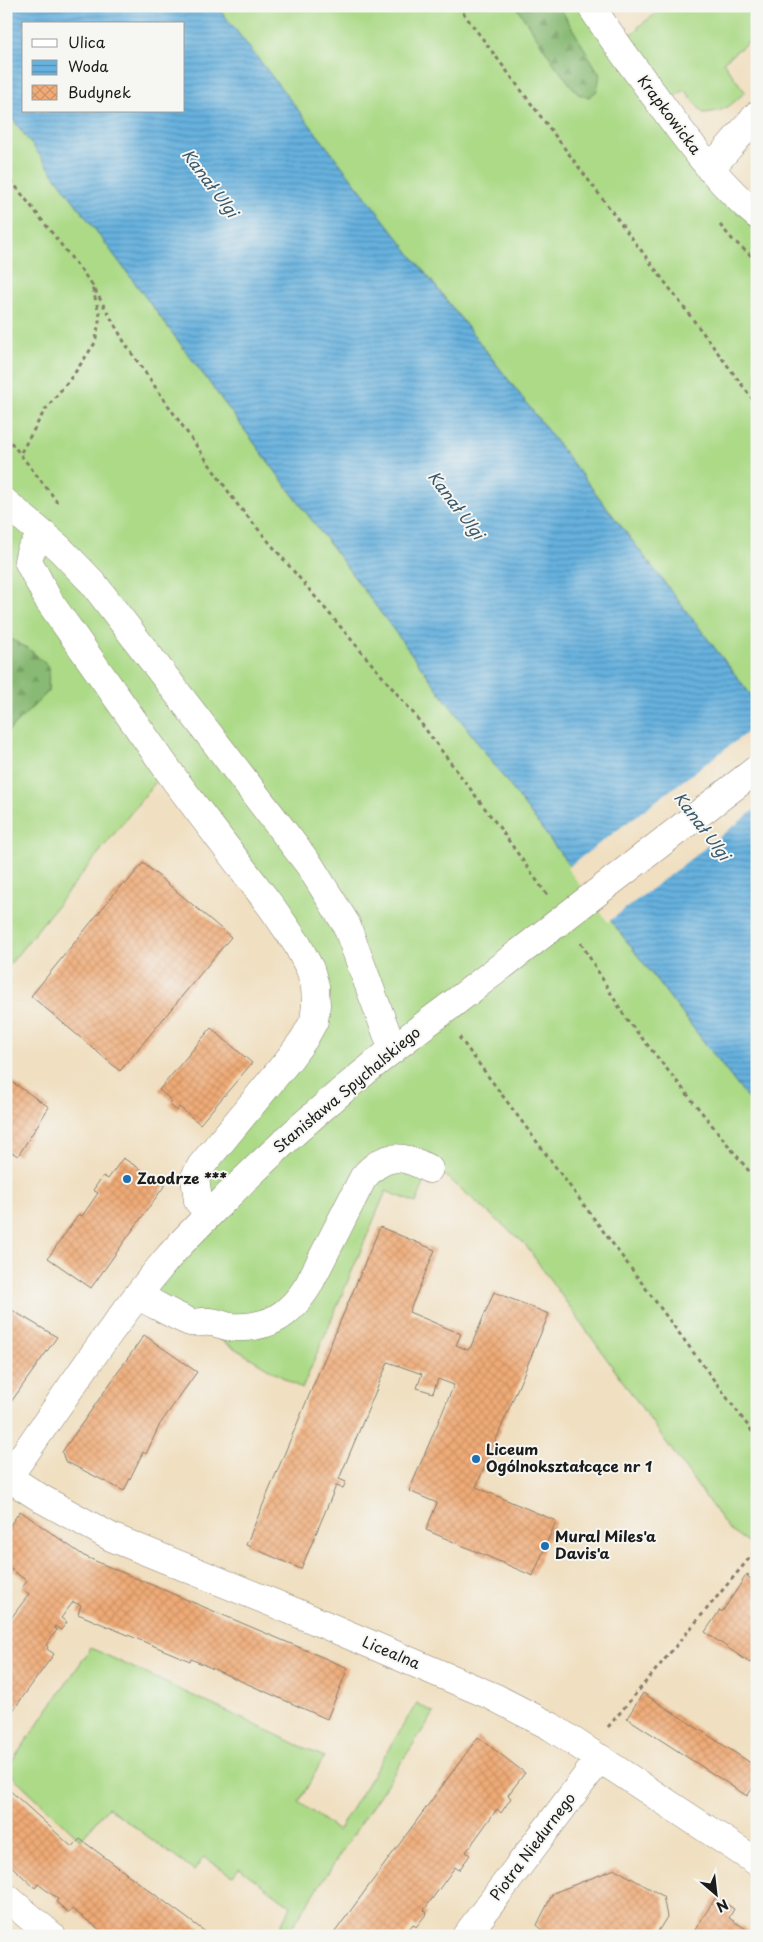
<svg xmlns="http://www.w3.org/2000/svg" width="763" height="1942" font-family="'Playpen Sans',sans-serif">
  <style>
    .grass { fill: #acda87; stroke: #647b52 }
    .forest { fill: url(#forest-firs); stroke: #526b48 }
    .water { fill: url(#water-rules); stroke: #41667d; fill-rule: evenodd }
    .pier { fill: #f0dfc0 }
    .building { fill: url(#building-cross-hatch) }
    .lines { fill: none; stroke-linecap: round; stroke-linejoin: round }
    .minor-casing { stroke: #867e6e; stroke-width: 29 }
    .path { stroke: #867e6e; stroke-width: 3; stroke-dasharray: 4 4; stroke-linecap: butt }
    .minor { stroke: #fff; stroke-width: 28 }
    .minor-bridge-casing { stroke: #867e6e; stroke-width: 29; stroke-linecap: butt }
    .minor-bridge { stroke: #fff; stroke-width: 28 }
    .poi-dot { fill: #1f6fb2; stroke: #f6f6f2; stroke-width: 2 }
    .labels { text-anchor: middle; stroke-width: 4; stroke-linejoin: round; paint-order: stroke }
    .street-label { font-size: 15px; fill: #1c1c1c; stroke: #f6f6f2 }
    .poi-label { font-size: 15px; font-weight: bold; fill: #1c1c1c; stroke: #f6f6f2; text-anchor: start }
    .water-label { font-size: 16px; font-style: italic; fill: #3a586a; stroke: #f6f6f2 }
  </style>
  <defs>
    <pattern id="forest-firs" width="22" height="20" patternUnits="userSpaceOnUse" patternTransform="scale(1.25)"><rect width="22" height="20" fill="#89ba74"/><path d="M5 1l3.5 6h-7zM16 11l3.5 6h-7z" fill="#769f64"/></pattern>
    <pattern id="water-rules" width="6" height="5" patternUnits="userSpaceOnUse" patternTransform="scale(1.25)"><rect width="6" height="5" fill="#66b1de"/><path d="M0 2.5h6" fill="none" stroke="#538fb3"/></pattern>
    <pattern id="building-cross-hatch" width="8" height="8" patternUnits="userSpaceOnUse" patternTransform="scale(1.25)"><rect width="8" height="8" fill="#efaa76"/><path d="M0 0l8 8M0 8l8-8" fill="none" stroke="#cc9266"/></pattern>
  </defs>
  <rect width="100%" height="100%" fill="#f6f6f2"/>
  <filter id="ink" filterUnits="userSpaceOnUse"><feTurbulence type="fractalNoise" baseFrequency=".02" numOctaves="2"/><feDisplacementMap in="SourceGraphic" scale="10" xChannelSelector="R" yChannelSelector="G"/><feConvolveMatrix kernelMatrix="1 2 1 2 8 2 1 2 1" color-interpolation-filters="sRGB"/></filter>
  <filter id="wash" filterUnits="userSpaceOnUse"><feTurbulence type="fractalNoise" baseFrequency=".0096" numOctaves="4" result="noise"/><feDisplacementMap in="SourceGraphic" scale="20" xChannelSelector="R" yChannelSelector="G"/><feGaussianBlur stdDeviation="1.12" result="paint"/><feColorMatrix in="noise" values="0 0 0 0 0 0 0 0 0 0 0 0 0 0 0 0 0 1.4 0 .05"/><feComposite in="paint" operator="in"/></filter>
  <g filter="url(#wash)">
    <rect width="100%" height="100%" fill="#f0dfc0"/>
    <path class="grass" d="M217,6H591L616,43L639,29L638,27L666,6H757V35L723,62L745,92C729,107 726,111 703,113L685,90L661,105L757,215V703L501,370Z
      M6,110L592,896L757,1111V1548L729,1530L524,1243L432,1164L416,1203L386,1191L302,1389L191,1322L138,1296L209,1215L195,1177L290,1058L315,986L166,769L6,969Z
      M91,1648L324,1757L299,1802L338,1831L417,1703L434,1713L286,1936L277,1932L291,1906L239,1868L233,1876L204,1857L194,1871L108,1807L81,1840L6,1770Z"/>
    <path class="forest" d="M516,6H559L600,75L597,91L589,97L578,94L555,65Z
      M9,638L29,649L49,667L48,692L6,733V639Z"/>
    <path class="water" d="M6,6H217L501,370L757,703V1111L592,896L6,110ZM24,24H184V111H24Z"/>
    <path class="pier" d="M757,725V808L608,922L567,868Z"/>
    <g id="blocks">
      <path class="building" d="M143,863L231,937L120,1071L31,996L123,883L125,885Z
        M211,1028L252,1063L200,1124L179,1107L177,1111L169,1104L172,1101L159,1090Z
        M6,1078L49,1107L18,1156L6,1149Z
        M123,1158L165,1185L91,1288L48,1258L79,1214L82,1216L98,1193L93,1190L103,1176L108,1179Z
        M380,1227L435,1250L409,1312L461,1334L456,1345L468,1350L471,1346L494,1292L549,1314L476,1487L556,1521L533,1576L426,1530L437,1503L409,1491L454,1385L438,1379L433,1393L417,1388L422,1374L388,1362L339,1479L346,1482L343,1488L336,1486L301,1569L246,1545Z
        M10,1309L57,1337L6,1409V1314Z
        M144,1335L197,1372L160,1424L146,1454L143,1452L124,1491L65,1461L62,1452Z
        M20,1511L84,1556L100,1563L348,1668L327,1719L191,1659L190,1661L78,1614L81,1605L73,1602L61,1618L67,1622L61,1630L55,1626L54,1628L57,1630L46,1645L48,1647L47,1649L54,1654L6,1720V1625L29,1594L21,1589L27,1581L6,1566V1531Z
        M747,1574L749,1575L747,1576L757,1583V1665L751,1661L750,1663L705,1632L720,1610L722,1612Z
        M643,1693L757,1767V1782L747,1796L627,1718Z
        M478,1737L525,1773L508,1795L511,1798L501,1813L497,1809L466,1852L470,1855L459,1870L455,1867L424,1910L427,1913L416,1927L413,1924L404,1936H332Z
        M6,1787L72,1847L80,1839L211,1936H108L72,1909L69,1913L56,1902L58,1899L38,1884L35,1888L6,1861Z
        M615,1869L663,1896L667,1917L655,1936H549L537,1925L553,1893Z
        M716,1897L734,1909L729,1918L757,1936H691Z"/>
    </g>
  </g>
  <g filter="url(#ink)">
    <use href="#blocks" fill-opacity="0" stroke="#867e6e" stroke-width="1"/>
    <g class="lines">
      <g class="minor-casing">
        <path id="minor" d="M591,6C616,45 644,81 671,118C697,153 723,187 757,215
          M710,169L757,115
          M6,503L59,548L93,583L310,866L346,924L393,1050
          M43,534L30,552L28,561L49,601L175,780L273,909L297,944L310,969L315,986L316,1005L314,1021L304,1039L290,1058L201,1166L195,1177L198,1201L209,1214
          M138,1296C155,1304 172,1315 190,1322C196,1324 203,1321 209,1322C217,1322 224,1326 231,1327C268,1329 289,1316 308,1286L363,1178C384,1153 402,1154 429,1169
          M6,1476L42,1499L111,1537L295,1612L494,1697L550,1726L757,1862
          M6,1480C59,1406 108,1329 166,1260C189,1233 215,1209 240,1184C305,1120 376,1060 450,1006
          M6,1897L52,1936
          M466,1936L600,1758"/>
      </g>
      <path class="path" d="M458,6L757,405
        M6,174L91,283L100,316L95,343L74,374L45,410L20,454
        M720,225L732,239L757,261
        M91,283L126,345L237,504L414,714L499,827L547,895
        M6,436L56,500L57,506
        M581,943L625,1017L757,1181
        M459,1037L757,1438
        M608,1727L757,1549"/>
      <use href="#minor" class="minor"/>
      <g class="minor-bridge-casing">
        <path id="minor-bridge" d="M450,1006L757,769"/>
      </g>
      <use href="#minor-bridge" class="minor-bridge"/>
    </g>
  </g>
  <g class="poi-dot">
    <circle cx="127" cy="1179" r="5"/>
    <circle cx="476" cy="1459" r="5"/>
    <circle cx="545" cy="1546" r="5"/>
  </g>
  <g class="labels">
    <g class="street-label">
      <text transform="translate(669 115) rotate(53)" y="5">Krapkowicka</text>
      <text transform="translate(347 1090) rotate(-40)" y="5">Stanisława Spychalskiego</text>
      <text transform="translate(391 1653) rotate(23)" y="5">Licealna</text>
      <text transform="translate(533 1847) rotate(-53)" y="5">Piotra Niedurnego</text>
    </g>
    <g class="poi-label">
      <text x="137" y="1184">Zaodrze ***</text>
      <text x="486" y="1455">Liceum<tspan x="486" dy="17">Ogólnokształcące nr 1</tspan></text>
      <text x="555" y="1542">Mural Miles'a<tspan x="555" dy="17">Davis'a</tspan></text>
    </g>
    <g class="water-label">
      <text transform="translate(210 183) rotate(53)" y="6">Kanał Ulgi</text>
      <text transform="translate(456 505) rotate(53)" y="6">Kanał Ulgi</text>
      <text transform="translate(702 826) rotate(53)" y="6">Kanał Ulgi</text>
    </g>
  </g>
  <rect width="763" height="1942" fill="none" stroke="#f6f6f2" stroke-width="25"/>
  <rect x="22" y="22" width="162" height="90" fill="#f6f6f2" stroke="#9f9f9c"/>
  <rect x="32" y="39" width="25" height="8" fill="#ffffff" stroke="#9f9f9c"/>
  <text x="68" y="48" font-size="15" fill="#1c1c1c">Ulica</text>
  <rect x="32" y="60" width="25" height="15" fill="url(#water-rules)" stroke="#9f9f9c"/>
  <text x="68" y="72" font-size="15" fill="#1c1c1c">Woda</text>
  <rect x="32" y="85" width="25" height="15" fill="url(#building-cross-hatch)" stroke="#9f9f9c"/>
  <text x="68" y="98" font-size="15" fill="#1c1c1c">Budynek</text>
  <g transform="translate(716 1894) rotate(152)" stroke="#f6f6f2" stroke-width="4" paint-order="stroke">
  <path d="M0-4L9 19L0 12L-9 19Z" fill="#1c1c1c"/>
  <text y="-8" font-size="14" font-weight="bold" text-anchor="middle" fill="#1c1c1c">N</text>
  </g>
</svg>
